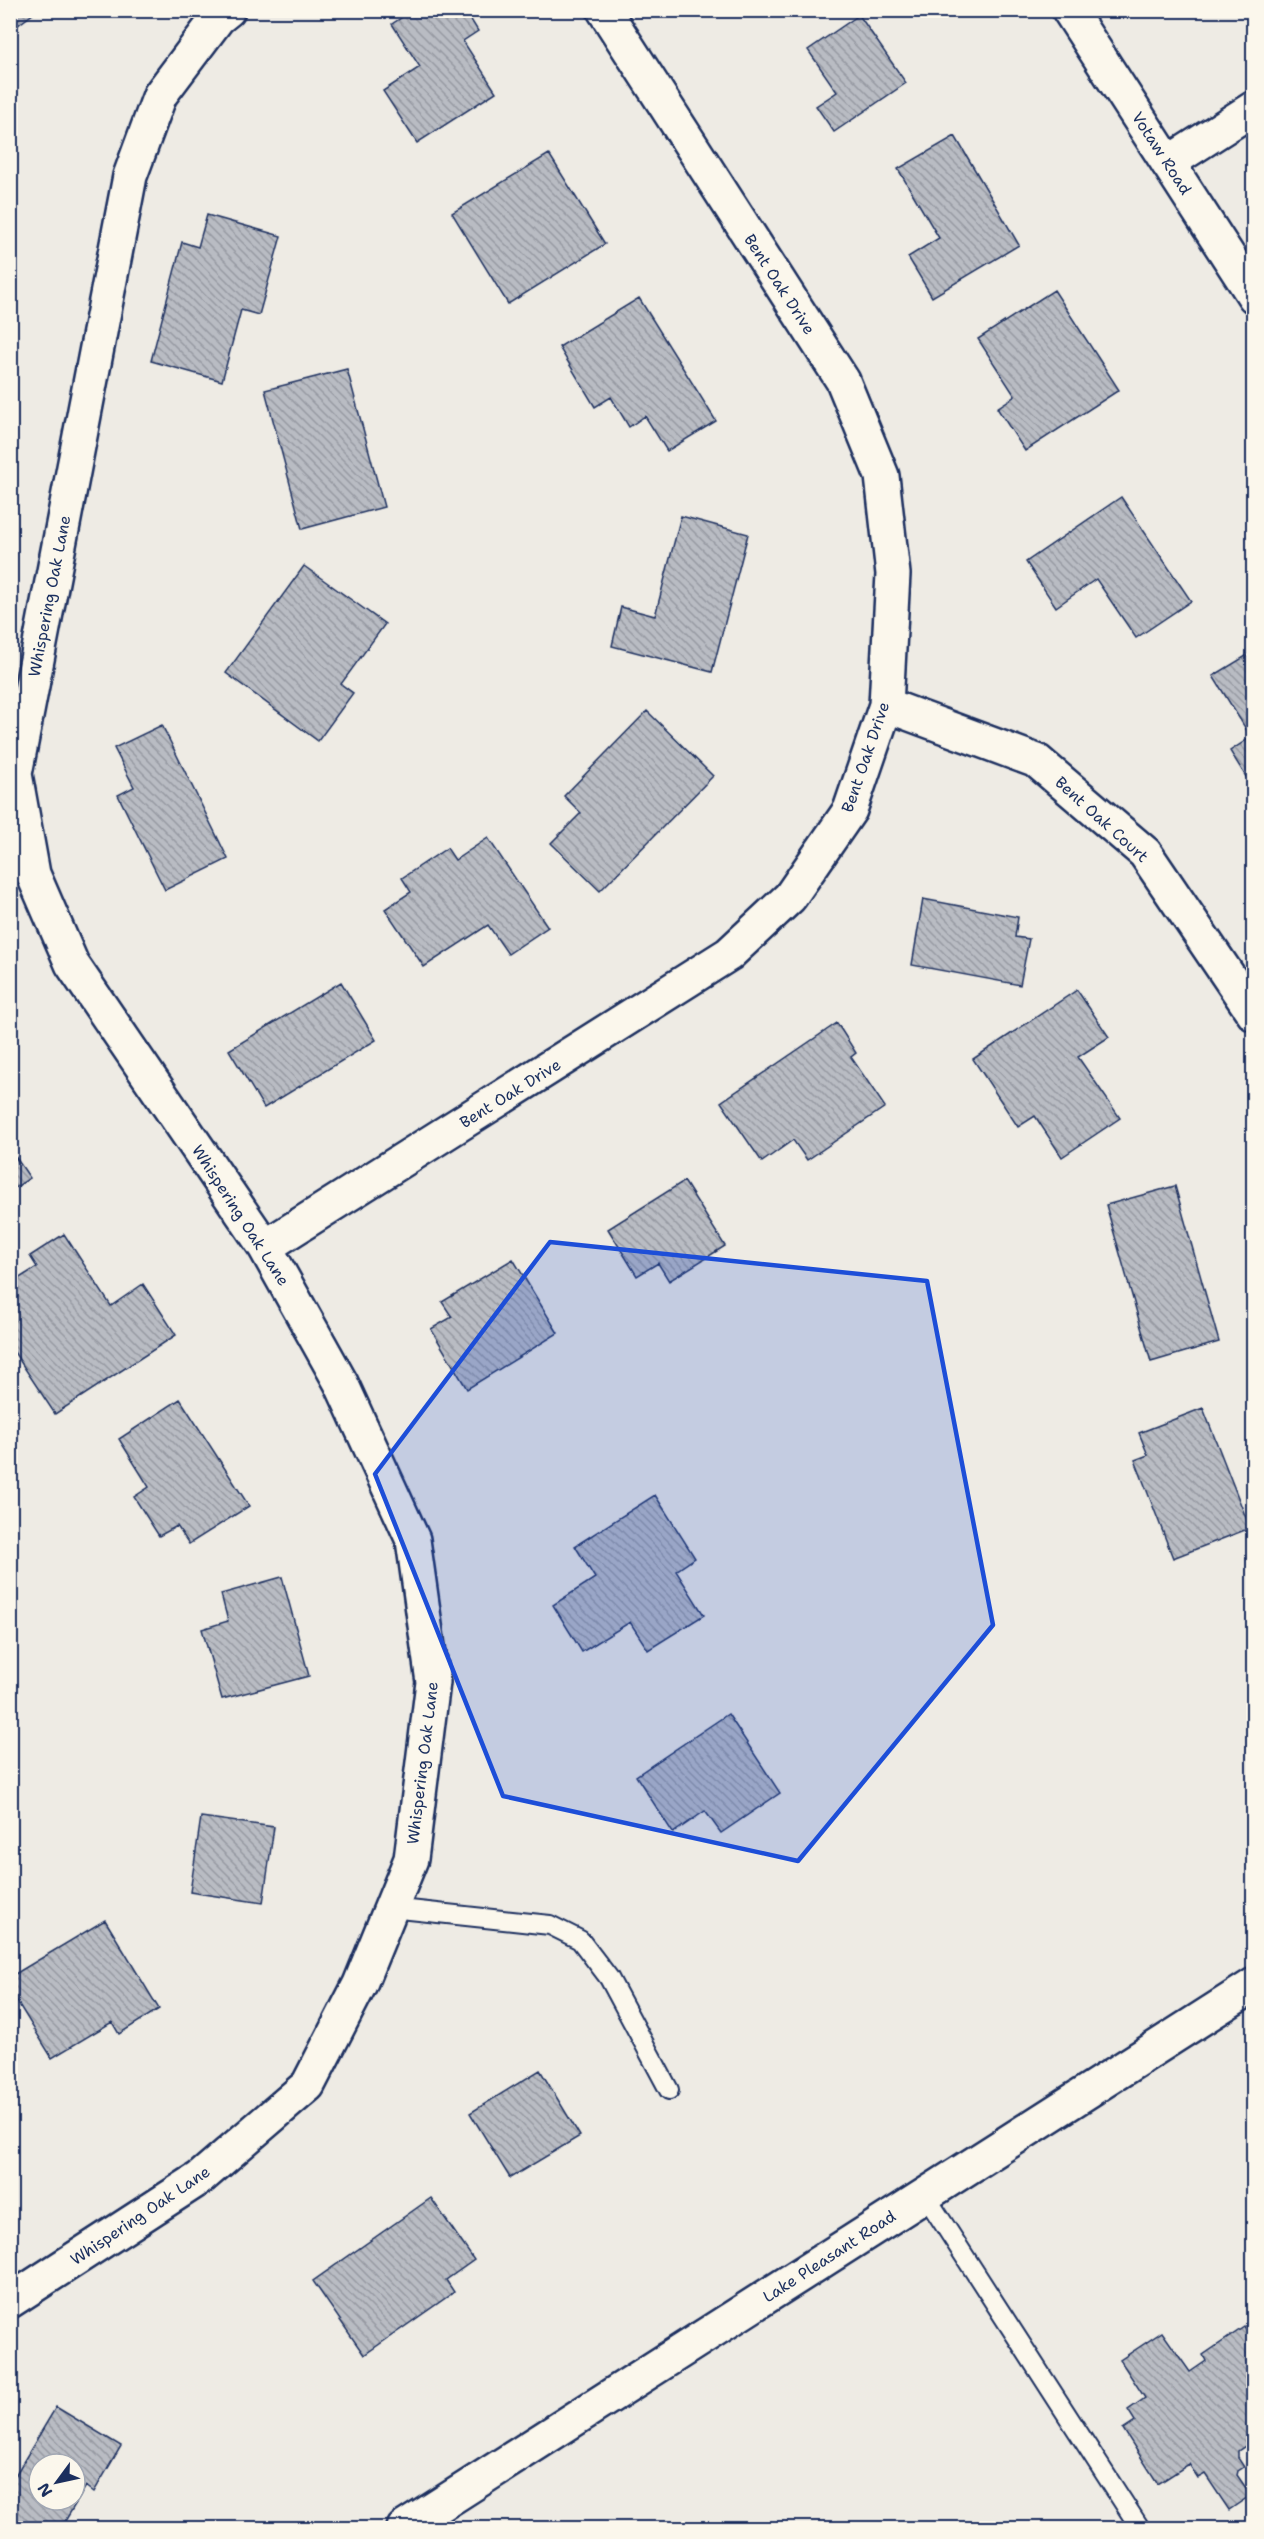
<svg xmlns="http://www.w3.org/2000/svg" width="1264" height="2539" font-family="'Shantell Sans',sans-serif">
  <style>
    .building { fill: url(#building-back-hatch); stroke: #1b2f5e; stroke-width: 1.5; fill-rule: evenodd }
    .lines { fill: none; stroke-linecap: round; stroke-linejoin: round }
    .lane-casing { stroke: #1b2f5e; stroke-width: 22 }
    .street-casing { stroke: #1b2f5e; stroke-width: 38 }
    .secondary-casing { stroke: #1b2f5e; stroke-width: 38 }
    .lane { stroke: #fbf7ec; stroke-width: 18 }
    .street { stroke: #fbf7ec; stroke-width: 33 }
    .secondary { stroke: #fbf7ec; stroke-width: 33 }
    .marked { fill: #1d4ed8; fill-opacity: 0.2; stroke: #1d4ed8; stroke-width: 4.5; stroke-linejoin: round }
    .labels { text-anchor: middle; stroke-width: 5; stroke-linejoin: round; paint-order: stroke }
    .street-label { font-size: 16px; fill: #1b2f5e; stroke: #fbf7ec }
  </style>
  <defs>
    <pattern id="building-back-hatch" width="6" height="6" patternUnits="userSpaceOnUse" patternTransform="scale(1.5)"><rect width="6" height="6" fill="#b9bcc3"/><path d="M-1 5l2 2M0 0l6 6M5-1l2 2" fill="none" stroke="#9699a2"/></pattern>
  </defs>
  <rect width="100%" height="100%" fill="#eeebe4"/>
  <filter id="ink" filterUnits="userSpaceOnUse"><feTurbulence type="fractalNoise" baseFrequency=".0167" numOctaves="2"/><feDisplacementMap in="SourceGraphic" scale="12" xChannelSelector="R" yChannelSelector="G"/><feConvolveMatrix kernelMatrix="1 2 1 2 8 2 1 2 1" color-interpolation-filters="sRGB"/></filter>
  <g filter="url(#ink)">
    <path class="building" d="M10,10H32L34,13L10,31Z
      M413,10H465L478,31L463,41L496,92L417,143L383,91L420,67L392,24Z
      M859,15L906,83L834,132L816,106L837,92L808,50Z
      M955,136L1019,245L932,297L908,257L939,238L898,169Z
      M549,154L605,244L508,304L452,213Z
      M207,215L281,236L259,315L241,310L222,381L151,361L182,242L198,247Z
      M1054,290L1119,390L1025,451L997,408L1015,396L978,339Z
      M639,298L716,421L667,451L645,416L629,427L611,397L595,407L559,347Z
      M347,369L384,507L302,529L265,390Z
      M1121,497L1191,601L1136,638L1096,579L1056,607L1026,562Z
      M681,516L748,534L712,672L612,646L621,607L655,616Z
      M304,566L385,624L341,684L353,693L318,741L226,673Z
      M1254,651V788H1253L1230,751L1251,737L1213,676Z
      M647,711L713,776L600,891L551,843L581,813L564,796Z
      M162,725L228,859L165,890L118,795L134,787L114,748Z
      M488,838L548,927L508,954L488,925L424,967L385,909L411,892L402,878L447,848L455,860Z
      M923,899L1018,917L1015,937L1029,939L1020,985L912,965Z
      M341,982L376,1040L264,1108L229,1050Z
      M1077,990L1109,1037L1078,1057L1120,1118L1062,1157L1035,1116L1018,1127L973,1059Z
      M837,1023L856,1053L851,1057L885,1107L807,1160L793,1140L762,1162L721,1102Z
      M10,1149L30,1178L10,1191Z
      M684,1181L725,1246L669,1281L658,1263L637,1276L608,1229Z
      M1175,1186L1219,1342L1151,1362L1106,1205Z
      M64,1234L111,1306L143,1284L176,1335L55,1414L10,1346V1284L37,1267L30,1256Z
      M513,1259L558,1333L467,1389L431,1329L452,1317L442,1302Z
      M180,1399L249,1506L189,1544L177,1526L159,1536L134,1497L149,1487L119,1439Z
      M1203,1408L1250,1528L1173,1558L1135,1460L1148,1455L1139,1433Z
      M655,1495L695,1558L676,1571L704,1615L648,1650L630,1622L582,1652L553,1605L595,1578L575,1546Z
      M282,1577L309,1676L222,1699L202,1629L228,1621L221,1594Z
      M728,1714L780,1793L721,1833L705,1811L673,1833L636,1776Z
      M201,1817L274,1827L263,1903L190,1892Z
      M105,1920L159,2009L119,2034L112,2022L52,2058L10,1990V1977Z
      M540,2070L580,2136L510,2178L470,2113Z
      M431,2198L474,2260L446,2280L454,2292L364,2355L313,2281Z
      M1244,2327L1254,2342V2440L1238,2451V2458L1244,2467L1238,2471L1237,2475L1251,2495L1229,2510L1205,2474L1198,2478L1189,2464L1158,2484L1123,2429L1135,2421L1128,2410L1145,2398L1120,2360L1162,2332L1190,2372L1206,2361L1203,2355Z
      M56,2407L121,2446L94,2492L86,2486L61,2528H10V2484ZM39,2464H75V2500H39Z"/>
    <g class="lines">
      <g class="lane-casing">
        <path id="lane" d="M391,1908L550,1925L580,1940L609,1978L669,2090
          M925,2195L1140,2528"/>
      </g>
      <g class="street-casing">
        <path id="street" d="M1168,163L1254,108
          M886,705L1037,761L1145,853L1254,1014
          M265,1247L729,954L790,897L850,810L886,705L893,574L882,476L843,381L604,10
          M10,2301L200,2178L308,2085L360,1984L411,1859L433,1682L413,1540L341,1383L265,1247L72,964L33,874L15,774L130,176L160,95L218,18L228,10"/>
      </g>
      <g class="secondary-casing">
        <path id="secondary" d="M1069,10L1254,296
          M404,2528L1254,1985"/>
      </g>
      <use href="#lane" class="lane"/>
      <use href="#street" class="street"/>
      <use href="#secondary" class="secondary"/>
    </g>
  </g>
  <path class="marked" d="M550,1242L927,1281L993,1625L798,1861L503,1796L375,1474Z"/>
  <g class="labels">
    <g class="street-label">
      <text transform="translate(1162 153) rotate(57)" y="6">Votaw Road</text>
      <text transform="translate(780 284) rotate(57)" y="6">Bent Oak Drive</text>
      <text transform="translate(49 596) rotate(-79)" y="6">Whispering Oak Lane</text>
      <text transform="translate(865 757) rotate(-71)" y="6">Bent Oak Drive</text>
      <text transform="translate(1102 819) rotate(42)" y="6">Bent Oak Court</text>
      <text transform="translate(510 1093) rotate(-32)" y="6">Bent Oak Drive</text>
      <text transform="translate(241 1215) rotate(57)" y="6">Whispering Oak Lane</text>
      <text transform="translate(422 1763) rotate(-83)" y="6">Whispering Oak Lane</text>
      <text transform="translate(140 2215) rotate(-34)" y="6">Whispering Oak Lane</text>
      <text transform="translate(829 2256) rotate(-33)" y="6">Lake Pleasant Road</text>
    </g>
  </g>
  <rect width="1264" height="2539" fill="none" stroke="#fbf7ec" stroke-width="36"/>
  <rect x="18" y="18" width="1228" height="2503" fill="none" stroke="#1b2f5e" stroke-width="2" filter="url(#ink)"/>
  <g transform="translate(57 2482) rotate(237)"><circle r="28" fill="#fbf7ec" stroke="#a1a7b3" stroke-width="1.5"/>
  <path d="M0-4.5L10 22L0 15L-10 22Z" fill="#1b2f5e"/>
  <text y="-9" font-size="16" font-weight="bold" text-anchor="middle" fill="#1b2f5e">N</text>
  </g>
</svg>
